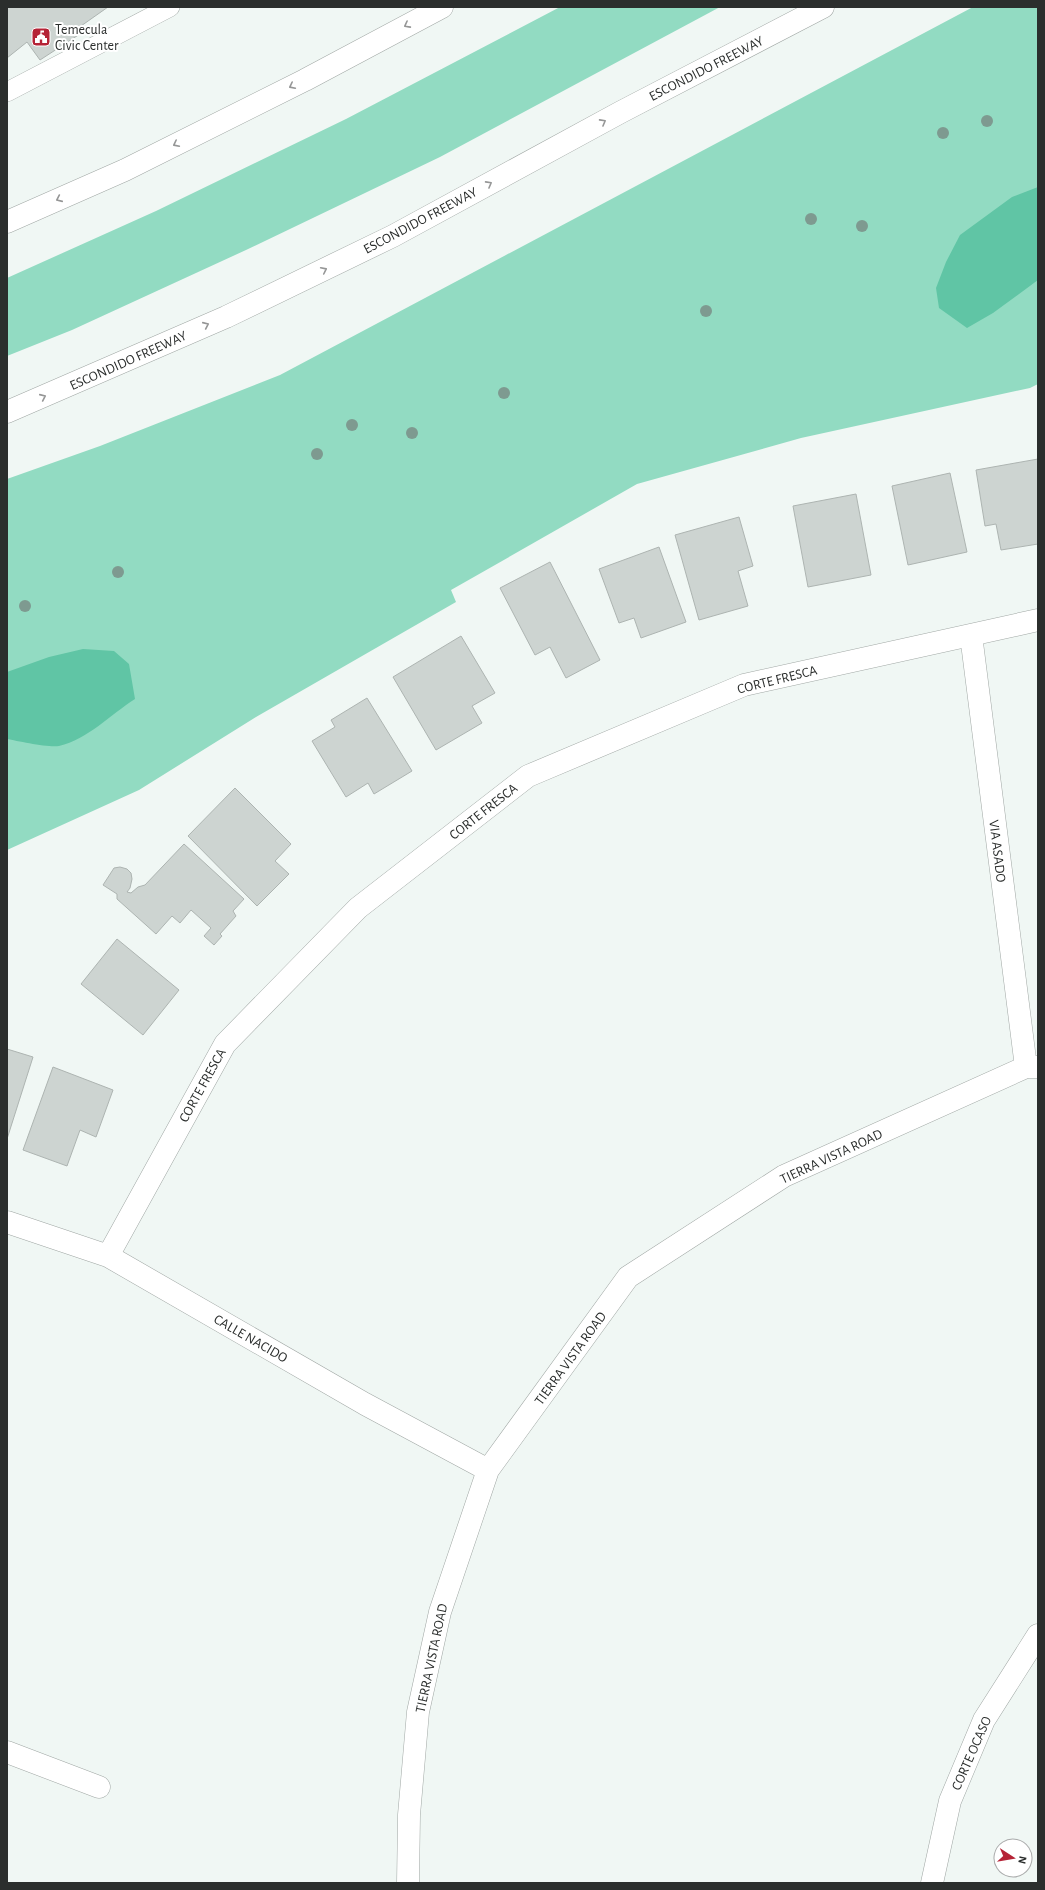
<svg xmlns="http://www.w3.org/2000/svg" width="1045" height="1890" font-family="'Alegreya Sans',sans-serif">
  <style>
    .green { fill: #92dbc2 }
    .forest { fill: #60c5a5 }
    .building { fill: #cdd4d1; stroke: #adb4b1 }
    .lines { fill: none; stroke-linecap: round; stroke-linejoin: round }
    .service-casing { stroke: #a0a7a4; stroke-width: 20 }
    .minor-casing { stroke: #a0a7a4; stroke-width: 23 }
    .motorway-casing { stroke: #a0a7a4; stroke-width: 23 }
    .service { stroke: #fff; stroke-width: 19 }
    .minor { stroke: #fff; stroke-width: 22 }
    .motorway { stroke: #fff; stroke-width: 22 }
    .tree { fill: #7e9a90 }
    .oneway { stroke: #959696 }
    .labels { text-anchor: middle; stroke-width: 4; stroke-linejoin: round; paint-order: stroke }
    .poi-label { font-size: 14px; fill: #2b2e2d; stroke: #fff; text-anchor: start }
    .street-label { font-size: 14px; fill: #2b2e2d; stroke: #fff }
  </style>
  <rect width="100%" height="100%" fill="#f0f7f4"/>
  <path class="green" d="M560,7H720L440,157L246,250L72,330L7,356V278L156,211L346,119Z
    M973,7H1038V384L1030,388L801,438L637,484L451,590L456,602L256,717L139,790L7,850V479L100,446L280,375Z"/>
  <path class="forest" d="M1038,187V280L993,313L967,328L939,308L936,288L946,262L960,235L1012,197Z
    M83,649L114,651L129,664L135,699C110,715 88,739 59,746C49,748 18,741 7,739V672L49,657Z"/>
  <path class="building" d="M7,7H108L81,26L83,32L40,60L27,42L7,58Z
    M1038,459V544L1001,550L996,524L985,526L976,470Z
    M950,473L967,552L908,565L892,486Z
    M856,494L871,575L808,587L793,506Z
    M739,517L753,566L738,571L748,606L699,620L675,535Z
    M659,547L686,622L641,638L634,618L619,623L599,569Z
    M550,562L600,660L566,678L550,647L535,655L500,588Z
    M461,636L495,693L472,706L482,723L436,750L393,677Z
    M367,698L412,771L374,794L368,783L346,797L312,741L335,727L331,720Z
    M235,788L291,844L275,861L289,874L257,906L188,836Z
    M184,844L244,899L233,911L236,916L220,934L222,936L214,945L204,936L211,928L191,910L180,923L172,916L156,934L117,899V894L103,885L114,868L120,867L127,869L131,873L132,879L130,888L127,892L131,893L138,887L145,885Z
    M117,939L179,990L143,1035L81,984Z
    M7,1049L33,1057L7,1139Z
    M53,1067L113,1090L96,1137L80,1130L67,1166L23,1150Z"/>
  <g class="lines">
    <g class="service-casing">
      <path id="service" d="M7,92L170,7"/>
    </g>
    <g class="minor-casing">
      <path id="minor" d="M971,635L1026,1067
        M7,1222L108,1256L365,1404L488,1470
        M108,1256L225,1044L358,908L528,776L744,685L1038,620
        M7,1752L99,1787
        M408,1883L409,1815L418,1712L440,1612L488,1470L628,1277L784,1176L1026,1067H1038
        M932,1883L950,1801L984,1720L1038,1635"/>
    </g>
    <g class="motorway-casing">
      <path id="motorway" d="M7,222L125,170L305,80L442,7
        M7,412L226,317L393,236L621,112L823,7"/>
    </g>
    <use href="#service" class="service"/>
    <use href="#minor" class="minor"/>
    <use href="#motorway" class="motorway"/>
  </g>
  <g class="tree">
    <circle cx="987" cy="121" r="6"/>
    <circle cx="943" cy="133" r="6"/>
    <circle cx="811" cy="219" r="6"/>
    <circle cx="862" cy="226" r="6"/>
    <circle cx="706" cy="311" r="6"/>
    <circle cx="504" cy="393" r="6"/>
    <circle cx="352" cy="425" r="6"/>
    <circle cx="412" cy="433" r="6"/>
    <circle cx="317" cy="454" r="6"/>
    <circle cx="118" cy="572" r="6"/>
    <circle cx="25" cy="606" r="6"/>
  </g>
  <defs><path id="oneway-chevron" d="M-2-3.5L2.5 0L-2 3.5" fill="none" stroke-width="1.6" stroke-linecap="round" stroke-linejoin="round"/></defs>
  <g class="oneway">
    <use href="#oneway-chevron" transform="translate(407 25) rotate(152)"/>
    <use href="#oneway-chevron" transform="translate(292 86) rotate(153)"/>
    <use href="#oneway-chevron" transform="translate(603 122) rotate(-29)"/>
    <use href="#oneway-chevron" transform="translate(176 144) rotate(153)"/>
    <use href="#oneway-chevron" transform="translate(489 184) rotate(-29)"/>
    <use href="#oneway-chevron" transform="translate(59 199) rotate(156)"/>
    <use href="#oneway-chevron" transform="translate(324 270) rotate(-26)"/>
    <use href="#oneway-chevron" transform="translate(206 325) rotate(-24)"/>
    <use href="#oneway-chevron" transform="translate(43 397) rotate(-24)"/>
  </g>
  <defs>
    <g id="civic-square" transform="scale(1)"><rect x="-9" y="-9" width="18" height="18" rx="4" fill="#b52336" stroke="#fff"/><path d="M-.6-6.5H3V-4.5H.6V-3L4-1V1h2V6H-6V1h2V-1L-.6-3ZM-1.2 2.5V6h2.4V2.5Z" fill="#fff"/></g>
  </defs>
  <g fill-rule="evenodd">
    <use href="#civic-square" x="41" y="37"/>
  </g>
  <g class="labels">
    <g class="poi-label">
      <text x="55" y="34">Temecula<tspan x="55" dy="16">Civic Center</tspan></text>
    </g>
    <g class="street-label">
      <text transform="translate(706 68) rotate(-27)" y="5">ESCONDIDO FREEWAY</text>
      <text transform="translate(420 220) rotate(-28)" y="5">ESCONDIDO FREEWAY</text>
      <text transform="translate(128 360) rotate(-24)" y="5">ESCONDIDO FREEWAY</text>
      <text transform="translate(777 679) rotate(-14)" y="5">CORTE FRESCA</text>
      <text transform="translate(483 811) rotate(-38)" y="5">CORTE FRESCA</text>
      <text transform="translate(998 851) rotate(83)" y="5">VIA ASADO</text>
      <text transform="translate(202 1085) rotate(-61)" y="5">CORTE FRESCA</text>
      <text transform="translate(831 1156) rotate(-25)" y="5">TIERRA VISTA ROAD</text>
      <text transform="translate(251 1338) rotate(30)" y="5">CALLE NACIDO</text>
      <text transform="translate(570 1358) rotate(-54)" y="5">TIERRA VISTA ROAD</text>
      <text transform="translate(431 1658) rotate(-78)" y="5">TIERRA VISTA ROAD</text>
      <text transform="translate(971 1753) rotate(-66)" y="5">CORTE OCASO</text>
    </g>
  </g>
  <rect width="1045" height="1890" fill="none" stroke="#2b2e2d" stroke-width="16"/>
  <g transform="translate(1013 1858) rotate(102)"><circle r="19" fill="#ffffff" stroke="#aaabab"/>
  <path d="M0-3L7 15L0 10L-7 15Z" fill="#b52336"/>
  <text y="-6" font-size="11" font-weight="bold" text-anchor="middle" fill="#2b2e2d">N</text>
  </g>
</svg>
